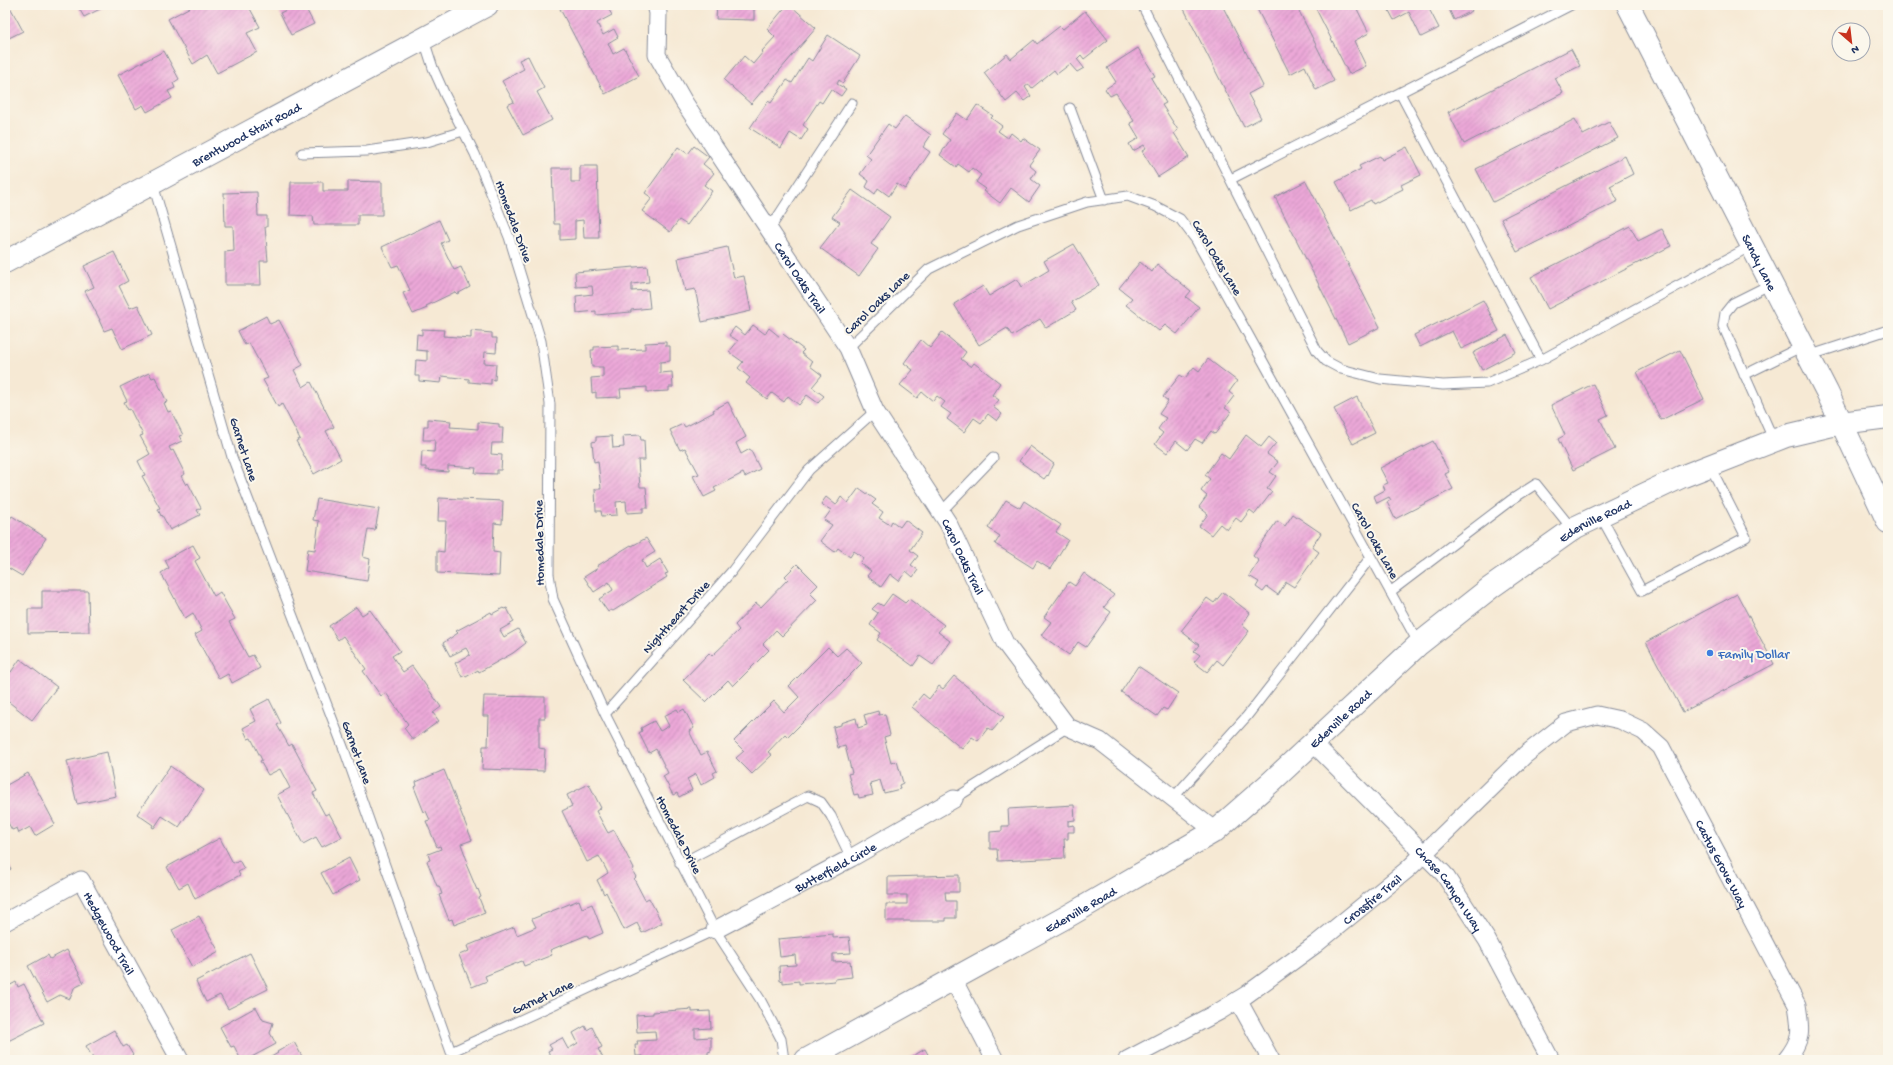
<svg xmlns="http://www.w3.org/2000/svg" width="1893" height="1065" font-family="'Gochi Hand',sans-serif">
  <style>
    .building { fill: url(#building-hatch) }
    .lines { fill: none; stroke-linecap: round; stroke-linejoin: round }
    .lane-casing { stroke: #888c99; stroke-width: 11 }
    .street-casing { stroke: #888c99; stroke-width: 19 }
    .secondary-casing { stroke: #888c99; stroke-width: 24 }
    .lane { stroke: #fff; stroke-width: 9 }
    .street { stroke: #fff; stroke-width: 17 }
    .secondary { stroke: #fff; stroke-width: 22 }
    .shop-dot { fill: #3f7fe0; stroke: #fbf7ec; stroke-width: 1.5 }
    .labels { text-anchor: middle; stroke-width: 4; stroke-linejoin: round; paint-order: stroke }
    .street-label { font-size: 13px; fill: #1b2f5e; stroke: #fbf7ec }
    .shop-label { font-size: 13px; fill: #366cbe; stroke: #fbf7ec; text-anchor: start }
  </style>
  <defs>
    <pattern id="building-hatch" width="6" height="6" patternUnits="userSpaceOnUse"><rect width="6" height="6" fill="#eca8d8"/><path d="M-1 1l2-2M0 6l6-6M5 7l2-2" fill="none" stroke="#be89b2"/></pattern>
  </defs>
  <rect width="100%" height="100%" fill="#fbf7ec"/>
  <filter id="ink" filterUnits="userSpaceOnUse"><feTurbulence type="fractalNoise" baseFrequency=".025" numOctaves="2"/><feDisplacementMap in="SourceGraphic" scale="8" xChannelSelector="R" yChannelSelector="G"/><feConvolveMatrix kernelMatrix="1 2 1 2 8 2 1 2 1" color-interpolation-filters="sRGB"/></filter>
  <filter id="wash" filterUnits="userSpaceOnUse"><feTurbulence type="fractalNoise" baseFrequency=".012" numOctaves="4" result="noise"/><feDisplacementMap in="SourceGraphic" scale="16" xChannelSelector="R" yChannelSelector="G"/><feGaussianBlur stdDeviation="0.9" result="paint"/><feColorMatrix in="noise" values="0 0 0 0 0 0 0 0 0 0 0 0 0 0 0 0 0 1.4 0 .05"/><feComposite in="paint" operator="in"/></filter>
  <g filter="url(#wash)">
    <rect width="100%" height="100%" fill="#f6e9d4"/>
    <g id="blocks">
      <path class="building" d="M5,5H9L23,31L5,40Z
        M77,5H108L84,17Z
        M194,5H248L260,27L247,33L257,52L217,73L207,55L193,64L168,19Z
        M297,5H304L314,24L291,35L280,13Z
        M568,5H606L612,15L597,23L603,35L614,29L618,37L608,43L613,54L624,48L639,76L605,94L560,9Z
        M717,5H754V20L716,19Z
        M787,5H790L816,28L751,104L724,80L744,56L753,64L763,52L762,51L775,37L767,29Z
        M1182,5H1222L1263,86L1248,94L1261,118L1244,127Z
        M1255,5H1296L1334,81L1316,90L1305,66L1290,74Z
        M1314,5H1355L1369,33L1354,41L1366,66L1349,74Z
        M1386,5H1427L1439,28L1421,37L1409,12L1394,20Z
        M1447,5H1469L1472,11L1454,20Z
        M1085,11L1108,40L1084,59L1081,55L1077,59L1084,68L1077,72L1070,64L1057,74L1054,70L1032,88L1029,84L1025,87L1031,96L1024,101L1017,93L1006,102L984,73L1007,54L1011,59L1034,40L1037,44L1060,26L1063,29Z
        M828,35L860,56L843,83L839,80L837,84L846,89L841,96L831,89L822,103L819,101L803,125L808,129L801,140L790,133L781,148L750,128L768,101L771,103L787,80L792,83L808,58L812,61Z
        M1138,48L1155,76L1151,78L1166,103L1162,105L1178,130L1174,133L1189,157L1158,177L1142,151L1146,148L1144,145L1133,151L1129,144L1139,138L1130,123L1134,121L1116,93L1110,96L1105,89L1116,82L1107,68Z
        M1571,49L1580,66L1555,78L1563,93L1464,144L1448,112Z
        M164,51L179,79L173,83L175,88L168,91L172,98L147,112L143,105L136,109L118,75Z
        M528,56L544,88L537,92L552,120L523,135L507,105L514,102L502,81L524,69L519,60Z
        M977,105L993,116L991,118L1002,126L998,131L1008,138L1011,133L1021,141L1023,138L1040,150L1029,165L1036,171L1031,179L1040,186L1029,202L1011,188L1000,203L984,191L986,189L976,182L981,175L972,168L969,172L958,164L956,167L940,155L950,140L942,134L957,113L967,120Z
        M905,116L931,135L923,147L930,152L905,189L897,184L889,196L878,188L875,194L866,187L869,181L860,174L871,159L866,155L888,124L895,129Z
        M1575,119L1583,135L1609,122L1618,138L1493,202L1476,169Z
        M694,146L709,157L703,164L714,173L704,185L712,191L687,225L679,220L670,232L642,211L652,198L645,193L678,147L688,154Z
        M1407,147L1421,175L1401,185L1403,189L1373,204L1371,200L1351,210L1336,182L1361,169L1359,166L1380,156L1382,160Z
        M1625,156L1633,174L1610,186L1618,201L1517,252L1501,219Z
        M580,166H597L599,238H584L583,220L575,221V239L560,240V224H554L552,168H571V182H580Z
        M348,181L382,182V215H358V225H314L313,216L290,215L291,182H323V191H348Z
        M1306,181L1380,327L1348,343L1275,197Z
        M852,190L890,217L871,244L878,249L859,276L820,248L840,222L832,217Z
        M257,192L258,216H267V227H265L268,261H260L261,285H225V252L234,251L233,226H225L224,193Z
        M439,220L448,240L441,243L454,270L461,267L470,287L457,294L455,292L426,306L427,308L413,314L403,293L410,290L398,265L392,267L382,247Z
        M1630,226L1638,241L1662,229L1671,246L1548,309L1531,277Z
        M1074,244L1099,285L1071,302L1076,310L1046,328L1040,319L1012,336L1007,328L979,345L954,304L983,286L989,296L1017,279L1021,287L1049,270L1044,261Z
        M727,247L734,278L744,276L751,311L702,322L695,289L685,291L678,258Z
        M114,252L128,281L119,286L130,308L138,305L152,335L122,349L112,328L104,331L99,320H100L85,291L94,287L84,266Z
        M1140,262L1152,272L1157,264L1191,291L1186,297L1199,307L1177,334L1165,325L1159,331L1126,305L1132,298L1119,288Z
        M647,266L649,282L632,284V291L648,290L650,308L631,310V312L596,315V311L577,313L576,296L593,294L592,286L576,287L575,272Z
        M1483,300L1499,331L1461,349L1452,331L1420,347L1414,335Z
        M266,316L270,324L279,320L303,365L294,370L303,387L311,382L334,427L326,431L341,459L314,474L296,441L300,439L282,404L278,407L263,380L268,378L249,343L245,345L238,331Z
        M753,325L765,334L769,328L780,337L783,334L804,350L801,353L812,362L810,366L822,375L812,387L824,396L818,403L807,395L799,405L788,396L784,402L772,393L767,399L746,383L750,378L738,368L743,362L729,352L738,341L729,335L735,327L745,335Z
        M422,329L444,330L443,336L471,338V331L492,333V338H497L496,353L485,352L484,363L496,364L495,380L491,379V384L469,382V379L442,376L441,383L419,381V376H415L416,360L427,361V351L416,350L417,334L422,335Z
        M942,332L966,352L961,359L971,367L974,363L1000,383L992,395L999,400L993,407L1002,414L997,421L988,414L981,423L974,418L964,432L947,419L951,414L941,407L945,402L937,396L933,401L922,392L917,398L900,385L913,370L904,363L921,340L930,348Z
        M1507,335L1516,352L1482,370L1473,353Z
        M666,342V346H670V361L660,362V373L672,372L673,387H669V391L647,392V387L620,389L621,397L596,398V392L592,393L591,378L603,377V367H592L591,350H594V347L618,346V350L645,349V343Z
        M1680,350L1704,399L1661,420L1637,372Z
        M1208,359L1237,381L1229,392L1234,396L1225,408L1231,412L1215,434L1211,431L1202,443L1195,439L1187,450L1176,441L1167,453L1155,444L1163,433L1158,429L1166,418L1159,414L1168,401L1163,397L1180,375L1185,378L1194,367L1199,371Z
        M149,373L152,378L155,377L167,402L164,403L168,412L171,411L183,435L179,436L182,441L169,447L171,451L173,450L185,474L181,476L186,485L188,483L201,508L197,510L200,515L170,530L162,515L161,516L158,509L160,508L142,476L145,475L138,461L150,454L140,436L143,435L130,409L128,410L124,402L127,401L120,387Z
        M1593,384L1608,415L1600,419L1615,449L1573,470L1558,439L1565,435L1551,405Z
        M1357,397L1375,433L1353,444L1334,409Z
        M728,402L746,437L736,443L741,454L750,449L760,469L745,477L743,473L714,488L716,491L704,497L693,476L699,474L685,448L680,450L670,430L683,424L685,427L714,412L713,410Z
        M428,419L451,421L450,427L478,429V422L499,424V428H503L502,443H492L491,454L502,455L501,470H497V474L475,473L476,468L448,466V472L426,470V467H421L422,451L434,452L435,440H423L424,426H428Z
        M640,435L641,440H644L645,460H638L640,487H646L648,508H643V512L627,513L626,501L616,502L617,515L602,516L601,511H596L595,489H601L598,461L594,462L592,442L596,441V437L612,436L613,448L624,447L623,436Z
        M1246,435L1261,447L1269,437L1276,443L1267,454L1278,462L1270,472L1276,476L1267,489L1272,492L1255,514L1250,510L1241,522L1236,518L1227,530L1220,524L1211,535L1199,526L1208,514L1199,507L1207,496L1201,491L1210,479L1205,475L1221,453L1229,459Z
        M1433,441L1449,472L1445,474L1453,489L1395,519L1387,502L1391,500L1389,497L1377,503L1374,496L1385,490L1383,485L1388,483L1380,468Z
        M1030,446L1054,464L1048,476L1047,475L1044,479L1019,461Z
        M859,488L876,500L872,504L883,512L879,518L890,525L892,521L900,527L905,520L922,533L910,550L918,556L911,565L918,570L913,577L906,571L899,581L890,574L881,587L867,576L871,571L860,563L864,558L854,551L850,557L838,548L835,552L820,541L832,525L824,520L831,510L821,504L826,497L836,505L841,497L848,503Z
        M439,498L503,501L502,524L494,523L493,552L500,553L499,576L437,573V551L444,552L446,521H438Z
        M317,499L379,509L375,530L368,529L363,557L370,559L367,581L305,571L308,549L315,550L319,521L313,520Z
        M1006,500L1020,508L1024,501L1061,525L1056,532L1068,540L1050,569L1037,561L1033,568L995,544L1000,536L988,528Z
        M1293,514L1321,533L1312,547L1319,552L1294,587L1286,582L1278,595L1267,587L1263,592L1256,587L1259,582L1249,576L1259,561L1253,556L1277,521L1285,526Z
        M12,516L46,538L22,576L5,566V526Z
        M646,538L655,552L642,560L646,568L660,559L668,573L665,574L667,577L613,611L611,610L608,612L599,599L613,590L609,582L594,592L584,577L598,568L597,566L631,545L632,546Z
        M193,545L200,558L195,561L214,596L220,592L235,619L229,622L248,657L253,655L260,668L232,683L228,674L219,679L195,635L202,631L193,613L185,618L161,573L169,568L165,560Z
        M797,564L818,585L810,593L817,600L782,636L776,630L763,644L769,650L733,686L728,680L706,702L683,680L709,653L712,656L739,630L735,625L756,603L761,607L788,579L785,576Z
        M1084,573L1114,595L1104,607L1111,612L1086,647L1078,642L1069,655L1041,635L1051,622L1044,617L1069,582L1075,586Z
        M42,591H88L89,632L28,633V609H42Z
        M1223,592L1250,613L1242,625L1249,631L1223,665L1217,660L1207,672L1194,662L1200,655L1194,651L1199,645L1181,631L1207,598L1214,603Z
        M892,594L905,603L909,599L944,625L938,632L950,641L933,665L920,656L913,666L877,640L881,633L870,625L878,613L872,609L878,603L883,606Z
        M1737,594L1774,664L1683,712L1646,642Z
        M356,607L362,615L370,610L400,651L392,656L403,672L412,666L441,707L433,713L439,721L413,740L404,728L408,724L386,693L381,696L363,671L366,669L343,636L338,640L329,626Z
        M503,608L504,609L507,608L514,622L500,630L504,637L518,629L526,643L513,653L479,672L478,670L466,677L465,675L462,677L455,663L470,655L466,648L450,656L443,643L458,633L456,631L491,612L492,614Z
        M828,647L837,656L846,648L862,663L788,737L785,734L768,752L772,755L752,774L736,758L744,751L734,741L774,701L784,712L799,697L789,686Z
        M20,659L57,687L32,720L5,699V673L8,670L11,672Z
        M1138,666L1178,693L1167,710L1163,708L1157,716L1121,692Z
        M954,676L1004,717L992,731L988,728L978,741L972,737L962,749L912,707L923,694L929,699L939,686L943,689Z
        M484,696L545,697V718H539V748L545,749L544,771L482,769L483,746H488L489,716H483Z
        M269,699L281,723L277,725L289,746L292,744L317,791L313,793L325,815L329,813L342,837L322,847L316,837L303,844L277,795L290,788L280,769L268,775L260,761L262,760L251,738L248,739L243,728L256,721L250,709Z
        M677,709L679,712L684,709L694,728L689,731L701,755L707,752L717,771L713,773L715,777L701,785L696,774L687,779L692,790L679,797L677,793L673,795L663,776L668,773L656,749L649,753L639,733L642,731L641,728L654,721L660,731L669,726L664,716Z
        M878,711L879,715L885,714L890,735L884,737L891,763L897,761L903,783L899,785L900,789L884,793L880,780L870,783L873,795L859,798L858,794L854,795L848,774L852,773L845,746L838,748L833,727L841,725V723L856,718L858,728L867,725L864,715Z
        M107,752L116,796L77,804L67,761Z
        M170,766L204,790L179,827L162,816L154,828L152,827L153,825L137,814Z
        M444,770L472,840L461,844L468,863L466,864L477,890L478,889L481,897L479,898L485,913L454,925L452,919L449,920L439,895L442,894L439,886H437L427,861L430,860L428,854L441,849L440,846L437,847L426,821L430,820L426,811L424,812L414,787L417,786L416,782Z
        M28,773L55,824L35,836L30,827L19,833L17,828L12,830L5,817V786Z
        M589,784L601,808L596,811L608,833L614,830L634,869L632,870L636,877L634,879L645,900L649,898L662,923L642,933L637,923L624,930L606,892L604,894L597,880L608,873L599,856L587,862L562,811L572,806L567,795Z
        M1074,805L1075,820L1068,821V826L1074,825V832H1068V839H1064L1065,858L998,861L997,849H990V832L1002,831V826H1009L1008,809Z
        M220,838L233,863L239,860L244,869L238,872L240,875L195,899L188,883L179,888L167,867Z
        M5,858L11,869L5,872Z
        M349,858L360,880L333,895L321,873Z
        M959,875V892H945L946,901H956V918H946V921H886V904H907V895H888V877Z
        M579,900L582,908L592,904L603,933L589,939L587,935L550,950L552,955L524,966L522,961L485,976L487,981L472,987L459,955L469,951L467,946L514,927L517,935L536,927L532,919Z
        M199,916L219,952L192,967L172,930Z
        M833,934V938L849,937L851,953L833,954V962L850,961L852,977L835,979V981L799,984V981L783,983V980L780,981L779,966L796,965L795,955L780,957L778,939Z
        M67,950L84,983L74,988L70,999L60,995L47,1002L28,966L48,955L50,959Z
        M250,953L268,989L228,1009L220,995L206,1002L196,981Z
        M16,982L18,987L24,984L44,1023L8,1041L5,1035V988Z
        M256,1007L263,1020L273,1023L270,1033L276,1044L246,1060H241L234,1046L231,1047L220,1027Z
        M692,1009V1012L710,1011L711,1028L695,1029V1038L711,1037V1051L708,1052V1055L643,1059V1056H636L635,1045H638L637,1041L656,1040L655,1031L637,1032L636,1015L653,1014V1012Z
        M585,1026L587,1030L592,1027L602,1047L598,1049L604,1060H552L548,1051L552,1049L549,1045L562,1038L568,1049L578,1043L573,1033Z
        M114,1030L123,1047L127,1045L133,1055L128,1058L129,1060H94L86,1046Z
        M294,1042L304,1060H266L278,1053L277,1052Z
        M925,1049L931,1060H906Z"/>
    </g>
  </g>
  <g filter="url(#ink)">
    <use href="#blocks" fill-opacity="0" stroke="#888c99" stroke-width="1"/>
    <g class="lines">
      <g class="lane-casing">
        <path id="lane" d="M1142,5L1317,351L1326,361L1341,369L1380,379L1443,385L1487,383L1541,360L1751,246
          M424,40L433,68L445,95L475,154L509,237L541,341L550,404L549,574L553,599L605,714L715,930L760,999L781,1039L784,1060
          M1400,93L1541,360
          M1070,108L1104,200
          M302,153L367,151L427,142L463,131
          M1231,179L1571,5
          M153,184L232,457L345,752L451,1052L715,930
          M769,230L852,103
          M1771,284L1733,303L1725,313L1723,326L1774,441
          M848,348L929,269L1018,225L1087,202L1128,196L1155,206L1180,219L1196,240L1419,644
          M1808,356L1888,330
          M1744,375L1803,346
          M941,512L993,458
          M1600,515L1642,591L1746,537L1710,466
          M1390,592L1511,500L1536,484L1573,530
          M605,714L732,571L809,470L875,411
          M1173,798L1247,716L1371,557
          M954,799L1068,727
          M680,864L808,796L821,802L831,816L851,858"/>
      </g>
      <g class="street-casing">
        <g id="street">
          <path id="s1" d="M656,5L658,13L657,55L684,102L848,348L875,411L948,523L1005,643L1068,727L1100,741L1215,831"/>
          <path id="s2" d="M1313,743L1444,874L1487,940L1551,1060"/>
          <path id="s3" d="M5,922L81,880L180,1060"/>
          <path id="s4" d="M715,930L851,858L954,799"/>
          <path d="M953,979L995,1060"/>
          <path d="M1238,1000L1271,1060"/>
          <path id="s5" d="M1127,1060L1220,1011L1246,995L1316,944L1408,869L1525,755L1566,723L1597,715L1620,720L1643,731L1661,747L1797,1005C1801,1030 1803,1039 1786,1060"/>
        </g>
      </g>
      <g class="secondary-casing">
        <g id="secondary">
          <path id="s6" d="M1628,5L1827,392L1888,522"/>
          <path id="s7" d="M5,262L487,5"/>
          <path id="s8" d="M806,1060L1068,916L1215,831L1271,782L1419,644L1490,588L1576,527L1681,477L1786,436L1841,423L1888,417"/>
        </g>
      </g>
      <use href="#lane" class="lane"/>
      <use href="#street" class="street"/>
      <use href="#secondary" class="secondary"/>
    </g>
  </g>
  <circle class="shop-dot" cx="1710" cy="653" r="4"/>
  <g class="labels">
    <g class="street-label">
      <text dy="5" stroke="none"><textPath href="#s7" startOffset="273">Brentwood Stair Road</textPath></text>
      <text transform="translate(515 221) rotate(70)" y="5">Homedale Drive</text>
      <text transform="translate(1218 257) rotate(59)" y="5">Carol Oaks Lane</text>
      <text dy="5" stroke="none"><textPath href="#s6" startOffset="289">Sandy Lane</textPath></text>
      <text dy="5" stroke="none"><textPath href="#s1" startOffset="315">Carol Oaks Trail</textPath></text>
      <text transform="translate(876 302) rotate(-44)" y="5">Carol Oaks Lane</text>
      <text transform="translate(245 449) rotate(72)" y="5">Garnet Lane</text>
      <text dy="5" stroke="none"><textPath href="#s8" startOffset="961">Ederville Road</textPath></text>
      <text transform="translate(1376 540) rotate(61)" y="5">Carol Oaks Lane</text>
      <text transform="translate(538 543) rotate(-91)" y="5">Homedale Drive</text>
      <text dy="5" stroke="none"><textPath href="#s1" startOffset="639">Carol Oaks Trail</textPath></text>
      <text transform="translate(675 616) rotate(-48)" y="5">Nightheart Drive</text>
      <text dy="5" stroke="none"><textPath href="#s8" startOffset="637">Ederville Road</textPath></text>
      <text transform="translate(358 752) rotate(70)" y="5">Garnet Lane</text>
      <text transform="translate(680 834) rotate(63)" y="5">Homedale Drive</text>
      <text dy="5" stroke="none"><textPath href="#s5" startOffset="793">Cactus Grove Way</textPath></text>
      <text dy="5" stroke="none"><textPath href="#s4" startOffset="136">Butterfield Circle</textPath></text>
      <text dy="5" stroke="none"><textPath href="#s2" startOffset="200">Chase Canyon Way</textPath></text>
      <text dy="5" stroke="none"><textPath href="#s5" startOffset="294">Crossfire Trail</textPath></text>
      <text dy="5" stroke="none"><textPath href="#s8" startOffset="313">Ederville Road</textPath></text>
      <text dy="5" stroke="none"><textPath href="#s3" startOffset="147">Hedgewood Trail</textPath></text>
      <text transform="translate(542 996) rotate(-25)" y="5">Garnet Lane</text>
    </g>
    <g class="shop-label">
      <text x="1718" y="658">Family Dollar</text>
    </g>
  </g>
  <rect width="1893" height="1065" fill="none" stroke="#fbf7ec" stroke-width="20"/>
  <g transform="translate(1851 42) rotate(152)"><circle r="19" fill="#fbf7ec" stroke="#a1a7b3"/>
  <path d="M0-3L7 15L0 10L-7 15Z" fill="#c8321e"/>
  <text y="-6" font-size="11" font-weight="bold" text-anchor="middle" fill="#1b2f5e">N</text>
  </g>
</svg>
